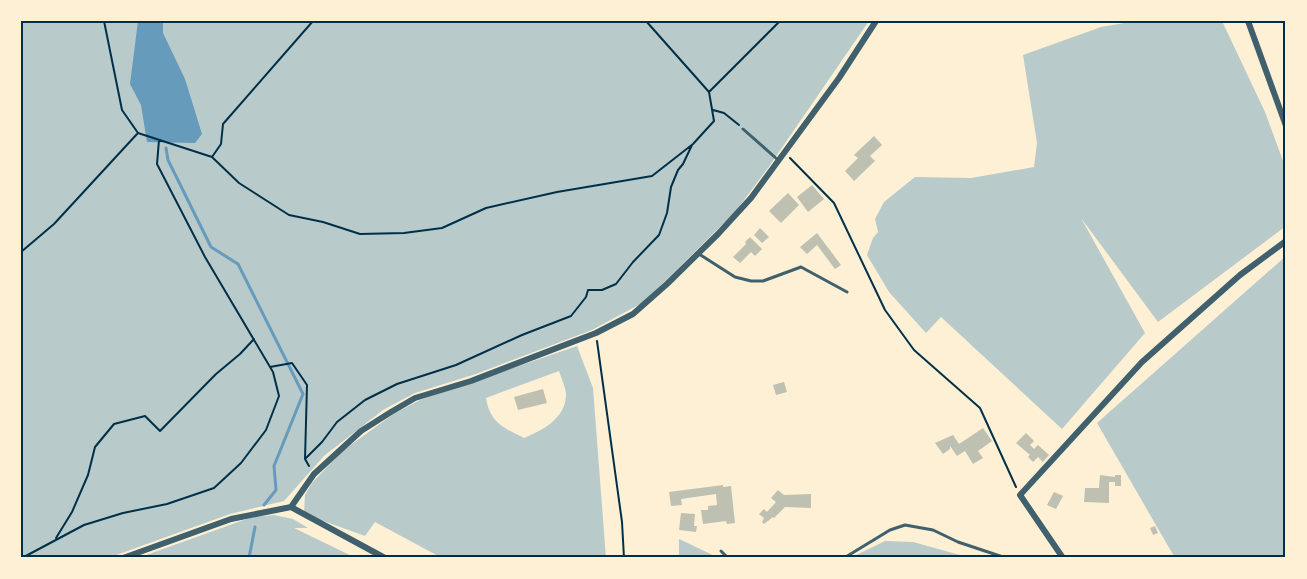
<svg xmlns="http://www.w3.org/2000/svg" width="1307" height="579" font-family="'Noto Serif',serif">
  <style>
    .green { fill: #b9caca; fill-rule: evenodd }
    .water { fill: #669bbc }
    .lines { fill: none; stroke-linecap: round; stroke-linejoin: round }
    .stream { stroke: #669bbc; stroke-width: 3 }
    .building { fill: #bec0b2 }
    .path { stroke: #003049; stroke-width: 2 }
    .service { stroke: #3f606c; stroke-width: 3 }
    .minor { stroke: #3f606c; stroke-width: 6 }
    .neatline { fill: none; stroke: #003049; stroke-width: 2 }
  </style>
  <rect width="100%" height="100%" fill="#fdf0d5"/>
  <path class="green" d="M21,21H869L768,168L735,212L644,302L592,330L476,374L415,393L383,410L324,456L284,501L230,514L108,558H21Z
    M1136,21H1222L1265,112L1286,169V226L1158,322L1081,218L1145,333L1062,429L941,317L926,333L889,292L867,255L873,238L878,232L875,219L884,202L915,177L971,178L1034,167L1037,143L1023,55L1101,27Z
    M1286,256V558H1175L1097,423Z
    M577,346L593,388L606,558H442L375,522L365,536L304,514L305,495L312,483L341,452L395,413L420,400ZM559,371C561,378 566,388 566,395C565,419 543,430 524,438C504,428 490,423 486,398Z
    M274,515L293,519L308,528H294L356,558H138L252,517Z
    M679,539L719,558H679Z
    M885,541L913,542L971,558H850Z"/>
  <path class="water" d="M138,21H163V33L185,79L202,134L195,143L147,142L141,105L130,84Z"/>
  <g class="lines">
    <path class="stream" d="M166,148L168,160L211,247L238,264L303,394L274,466L276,490L264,505
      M249,558L255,527"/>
  </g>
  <path class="building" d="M874,136L882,145L870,156L875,161L854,181L845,171L858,158L854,155Z
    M812,185L824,199L808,212L797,197Z
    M788,193L799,205L781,223L769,211Z
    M760,228L769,237L762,243L754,235Z
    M817,233L841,265L835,269L817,245L807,254L800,247Z
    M750,237L762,249L755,256L751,252L740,263L733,257L746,244L745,242Z
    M784,382L787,392L776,395L773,385Z
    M543,389L547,403L518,410L514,397Z
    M983,428L992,441L978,451L983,458L973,464L965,451L957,456L950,446V449L943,454L935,443L953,435L959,444Z
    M1026,433L1034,441L1030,445L1034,449L1038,445L1049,455L1043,462L1038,457L1033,462L1028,457L1030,455L1016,443Z
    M1100,475L1115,477V475H1121V486H1115V482H1109V503L1084,502L1085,488H1099Z
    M723,485V487L731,486L735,523L727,524L726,521L703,524L701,510H708V506L717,505L716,494L681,499L682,505L671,506L669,492Z
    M778,490L784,495L811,494V508L785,507L774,518L773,517L764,524L762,522L764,518L759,514L764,509L767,512L776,502L771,498Z
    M1054,492L1063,496L1056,509L1047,505Z
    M681,513L695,514L694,526H697L696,532L679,530Z
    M1155,526L1158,533L1153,535L1150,528Z"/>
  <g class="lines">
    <path class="path" d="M104,21L122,110L138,133L212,157L221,144L223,124L313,21
      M646,21L709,92
      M713,110L724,113L739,125
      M212,157L239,183L289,215L323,222L360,234L404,233L442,228L486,208L557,192L652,176L693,144L714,121L709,92L780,21
      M790,158L834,203L885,310L914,350L980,408L1016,487
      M21,252L54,224L137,134
      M597,341L622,522L624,558
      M270,367L292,363L307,385L305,459L309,466
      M305,459L322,442L337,422L365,400L397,384L456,365L522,335L571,316L586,297L588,290H602L616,284L633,262L659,235L667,213L671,187L678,170L683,164L692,145
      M56,538L72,512L88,475L95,447L114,424L145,416L160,431L216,374L240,354L254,339
      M22,558L84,525L123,513L167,504L214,488L241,463L266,430L279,396L273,372L205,257L157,164L159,140"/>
    <path class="service" d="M743,129L778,160
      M699,254L735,277L751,281H763L801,267L847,292
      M721,551L728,558
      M844,558L890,530L905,525L933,530L958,542L1006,558"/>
    <path class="minor" d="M1248,21L1286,126
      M291,507L385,558
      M123,558L231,519L291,507L314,474L361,431L391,412L415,398L471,381L596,333L633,314L667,284L718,234L751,198L839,78L876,21
      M1063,558L1020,495L1142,362L1240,275L1286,241"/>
  </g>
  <rect width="1307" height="579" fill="none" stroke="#fdf0d5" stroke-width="45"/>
  <rect x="22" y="22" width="1262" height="534" class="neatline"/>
</svg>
